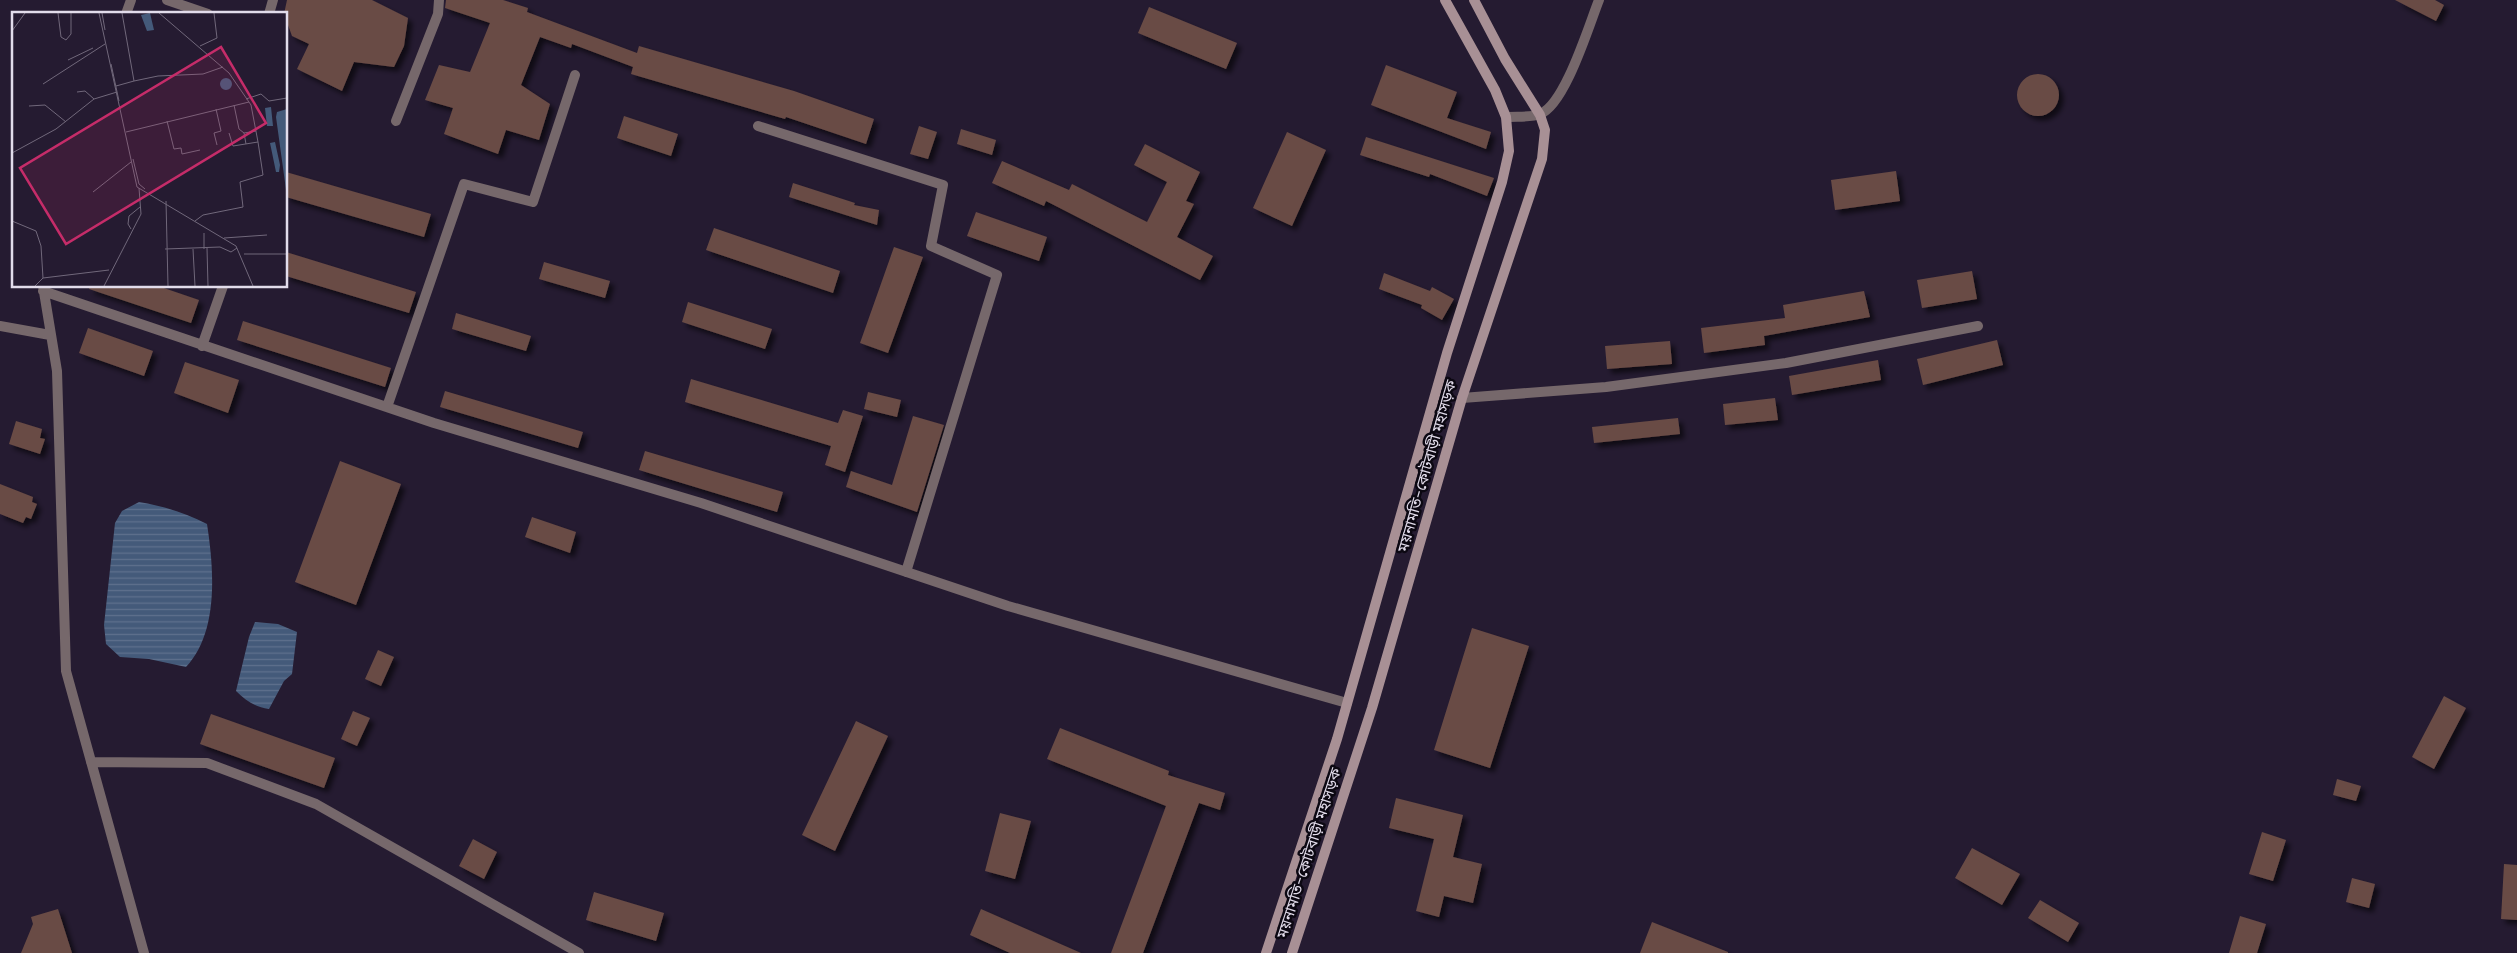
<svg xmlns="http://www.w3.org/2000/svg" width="2517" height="953" font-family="'Roboto Condensed','Noto Sans Bengali',sans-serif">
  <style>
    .water { fill: url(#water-rules) }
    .building { fill: #694b45; filter: url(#shadow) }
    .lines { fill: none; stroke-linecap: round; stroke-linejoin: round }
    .street { stroke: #76686b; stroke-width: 10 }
    .secondary { stroke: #a89095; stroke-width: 10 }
    .labels { text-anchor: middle; stroke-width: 5; stroke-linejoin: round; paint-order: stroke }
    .street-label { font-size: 15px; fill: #e2dceb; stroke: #0c0812 }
    .inset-road { fill: none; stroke: #71687b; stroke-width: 1 }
    .view { fill: #c52c69; fill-opacity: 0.15; stroke: #c52c69; stroke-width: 2.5 }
    .inset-edge { fill: none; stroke: #e2dceb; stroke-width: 2.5 }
  </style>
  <defs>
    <pattern id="water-rules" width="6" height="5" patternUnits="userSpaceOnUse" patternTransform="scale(1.25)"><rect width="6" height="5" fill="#445a7a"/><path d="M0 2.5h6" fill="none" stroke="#5f718d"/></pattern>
    <filter id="shadow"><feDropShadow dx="4.5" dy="4.5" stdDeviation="2.5" flood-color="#0009"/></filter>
  </defs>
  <rect width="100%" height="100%" fill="#251b31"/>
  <path class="water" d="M139,502C163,506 186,513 207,524C214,569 219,632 186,667L149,659L120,657L106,644L104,625L115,523L122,511Z
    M255,622L278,624L297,632L292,674L284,681L269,709C255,707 246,701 236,691L249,637Z"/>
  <path class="building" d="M287,0H372L408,18L404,46L394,67L354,62L342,91L297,69L309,44L292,36L284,14Z
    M446,0H503L528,8L527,12L637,53L639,46L794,91L874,119L866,144L786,117L785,119L631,74L633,67L572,44L571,48L540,37L521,85L550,104L539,140L506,130L498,154L444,134L453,108L425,100L439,65L470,72L490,23L445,8Z
    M2395,0H2435L2444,5L2436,21Z
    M1149,7L1237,43L1226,69L1138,33Z
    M1386,65L1457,92L1447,118L1491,132L1486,149L1371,105Z
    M2017 95a21 21 0 1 1 42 0a21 21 0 1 1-42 0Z
    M624,116L678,134L671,156L617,138Z
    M919,126L937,132L928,159L910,154Z
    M961,129L996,140L992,155L957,144Z
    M1287,132L1326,150L1292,226L1253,208Z
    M1366,137L1494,178L1487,196L1430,174L1429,177L1360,155Z
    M1145,144L1200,172L1186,201L1194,204L1177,237L1213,256L1200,280L1046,201L1044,206L992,183L1002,161L1069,190L1072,184L1147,222L1167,182L1134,165Z
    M1896,171L1900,201L1835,210L1831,180Z
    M286,172L431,214L424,237L286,197Z
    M793,183L855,203L854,205L879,210L877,225L789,197Z
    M976,212L1047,237L1039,261L967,236Z
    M714,228L840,271L833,293L706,250Z
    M894,247L923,257L888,353L860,343Z
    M286,252L416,292L409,313L286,276Z
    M544,262L610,281L605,298L539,279Z
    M1972,271L1977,299L1922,308L1917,280Z
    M1384,273L1430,291L1432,287L1454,299L1442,320L1421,308L1422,305L1379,289Z
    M90,286H158L199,300L191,323L89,289Z
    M1864,291L1870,317L1764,336L1765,345L1704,353L1701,328L1785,318L1783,305Z
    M688,302L772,329L765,349L682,322Z
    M456,313L531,336L526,351L452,329Z
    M243,321L391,368L385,387L237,340Z
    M88,328L153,351L144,376L79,353Z
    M1997,340L2003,365L1923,385L1917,359Z
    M1670,341L1672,364L1607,369L1605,346Z
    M1878,360L1881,380L1792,395L1789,376Z
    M185,362L239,380L228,413L174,393Z
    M691,379L838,423L843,410L863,416L845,472L825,465L831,446L685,402Z
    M445,391L583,432L578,448L440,407Z
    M868,392L901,400L897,417L864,409Z
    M1775,398L1778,420L1725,425L1723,404Z
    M913,416L944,425L917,512L846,487L851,471L892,485Z
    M1678,418L1680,434L1594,443L1592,427Z
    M16,421L42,429L40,438L45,439L40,454L9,444Z
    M645,451L783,492L777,512L639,470Z
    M340,461L401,484L356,605L295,582Z
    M0,484L33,497L32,502L37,504L31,519L26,517L23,523L0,514Z
    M532,517L576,532L570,553L525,537Z
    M1472,628L1529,646L1490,768L1434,750Z
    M378,650L394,657L381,686L365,679Z
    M2444,696L2466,708L2434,769L2412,757Z
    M353,711L370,718L357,746L341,739Z
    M211,714L335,758L324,788L200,744Z
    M856,721L888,736L835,851L802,835Z
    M1060,728L1169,771L1168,775L1225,793L1220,810L1199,803L1143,953H1111L1166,806L1047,759Z
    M2337,779L2361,786L2356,801L2333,795Z
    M1396,798L1463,815L1453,857L1482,864L1473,903L1444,896L1439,917L1416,911L1434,839L1389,828Z
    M1000,813L1031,821L1015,879L985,871Z
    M2262,832L2286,840L2273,881L2249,874Z
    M473,839L497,852L484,879L459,866Z
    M1972,848L2020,874L2002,905L1955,878Z
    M2504,864L2517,865V920L2501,919Z
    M2352,878L2375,884L2369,908L2346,902Z
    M594,892L664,913L656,941L586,920Z
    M2040,900L2079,923L2068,942L2028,918Z
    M58,909L72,953H21L33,924L31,917Z
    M981,909L1081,953H1010L970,935Z
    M2240,916L2266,924L2257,953H2229Z
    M1652,922L1728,952V953H1640Z"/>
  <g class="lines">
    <path class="street" d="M167,0L208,14
      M126,14L131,0
      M269,14L273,0
      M1506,117C1516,116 1531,118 1540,114C1565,105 1589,25 1599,0
      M396,121L438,14L439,0
      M758,126L943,185L931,246L997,275L906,572
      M43,286L57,371L66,671L144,953
      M43,291L434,423L701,503L1008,606L1347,703
      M0,326L50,335
      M202,346L223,286
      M1462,398L1606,387L1786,363L1978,326
      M387,407L464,184L533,202L575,75
      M91,762L207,763L316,804L579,953"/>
    <path class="secondary" d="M1266,953L1337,739L1447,353L1502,182L1509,151L1506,117L1495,90L1445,0
      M1292,953L1372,708L1462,398L1542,159L1545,130L1540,115L1505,59L1474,0"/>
  </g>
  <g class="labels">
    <g class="street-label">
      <text transform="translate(1427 466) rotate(-74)" y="5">ময়নামতি–কোটবাড়ী মহাসড়ক</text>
      <text transform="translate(1309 853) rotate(-72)" y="5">ময়নামতি–কোটবাড়ী মহাসড়ক</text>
    </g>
  </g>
  <g transform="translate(12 12)">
    <rect width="275" height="275" fill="#251b31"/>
    <path d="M138,1L142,18L135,19L129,3ZM208 72a6 6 0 1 1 12 0a6 6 0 1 1-12 0ZM259,95L261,114H255L253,96ZM275,97V185L264,105L265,100ZM263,130L268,153L267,160H264L258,131Z" fill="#445a7a"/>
    <path class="inset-road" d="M46,1L49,25L54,28L59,22V1M87,1L125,175L224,234L241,274M90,1L93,18M147,1L217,61L239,93L246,130L221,134L217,121M0,19L13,1M188,34L205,26L202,1M56,48L81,36M99,52L107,89M122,69L146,64L191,62L211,55M31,72L93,32M104,74L122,69L110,1M65,80L73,79L82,87M234,87L249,82L257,89L275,86M222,93L227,117L232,121M17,94L33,93L54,110M204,97L209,119L202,121L205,133M155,109L162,137L169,136L170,142L188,138M114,120L237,90M234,132L232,121L244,119M0,141L44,117L82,87L105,80M121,147L127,172L133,177M81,180L119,150M154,189L156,274M0,209L24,219L29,234L31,266M183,209L191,203L231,195L228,170L251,163L246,130M119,217L116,212L117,204L128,195M212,226L255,223M195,236L196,274M153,237L208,235L219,240L225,236M181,237L183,274M192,237V221M232,242H275M23,274L31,266L97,258M92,274L129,202L127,176"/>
    <path class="view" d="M209,35L254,111L54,232L8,156Z"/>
    <rect width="275" height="275" class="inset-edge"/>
  </g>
</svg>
